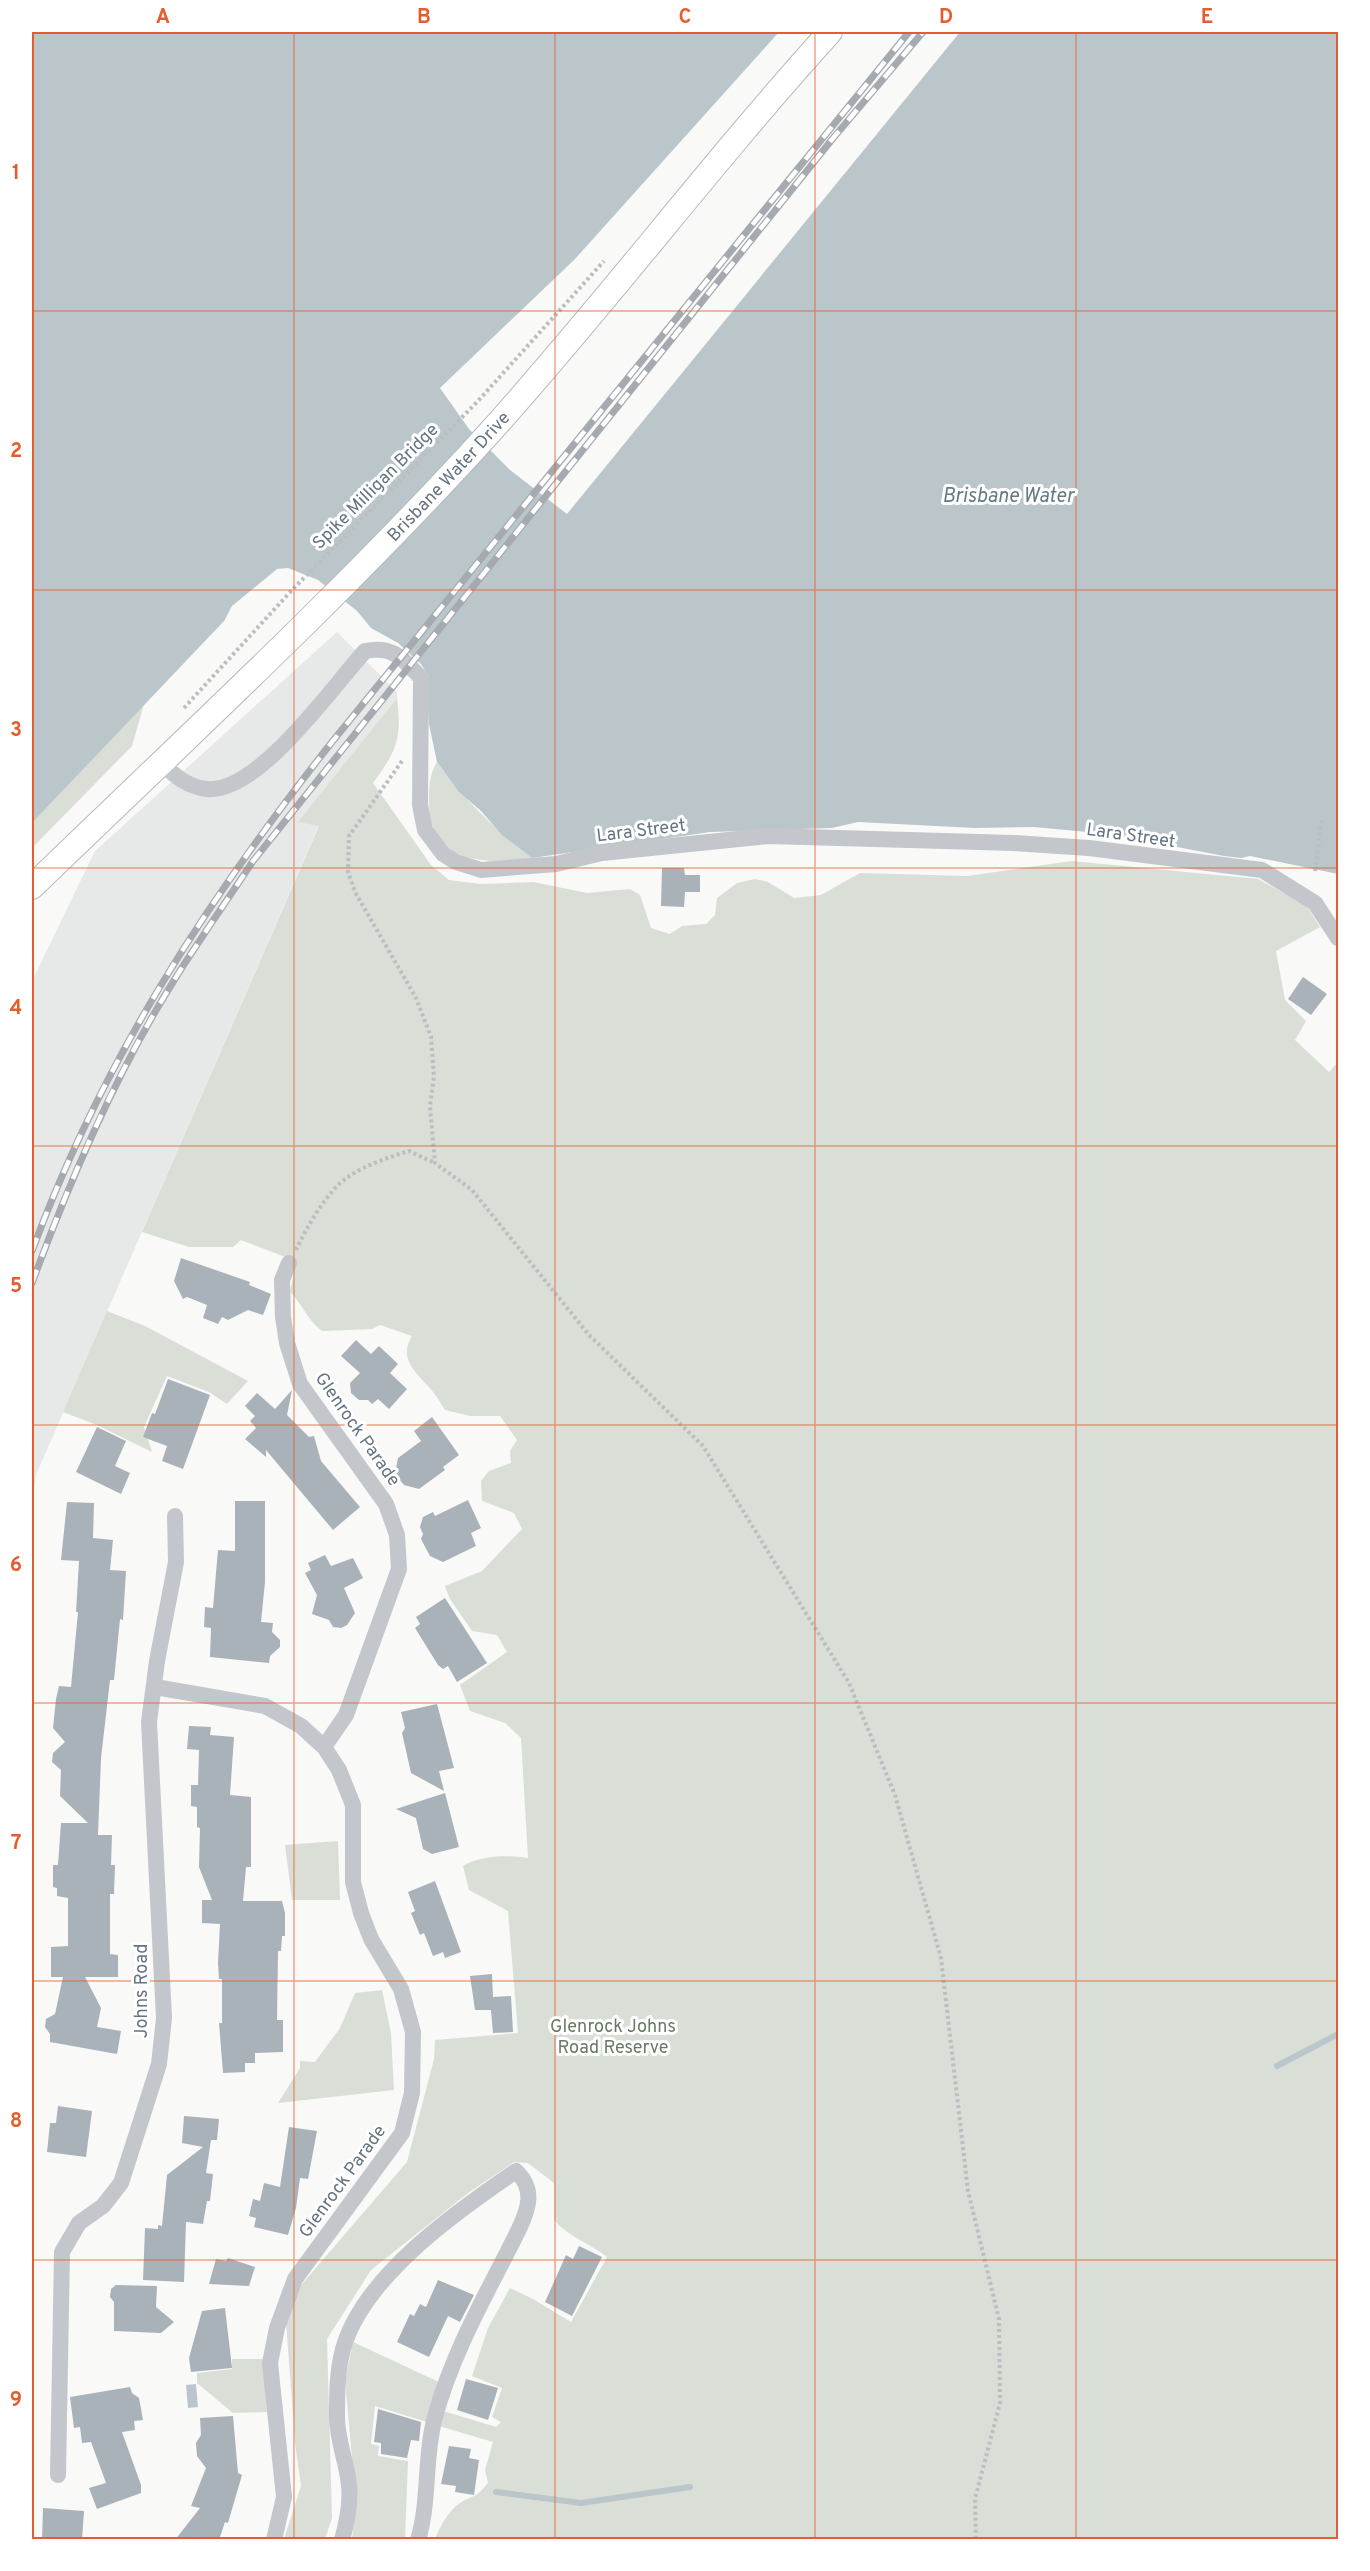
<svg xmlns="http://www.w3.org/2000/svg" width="1370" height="2571" font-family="Overpass,sans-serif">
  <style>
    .built { fill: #e7e8e8 }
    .green { fill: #d9ded6 }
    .water { fill: #bbc6cb }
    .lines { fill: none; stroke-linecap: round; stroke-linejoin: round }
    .stream { stroke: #bbc6cb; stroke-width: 6 }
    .building { fill: #a9b2b8 }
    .secondary-casing { stroke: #b5babf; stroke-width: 26 }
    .path { stroke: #bbbec1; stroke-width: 4; stroke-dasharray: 3 3; stroke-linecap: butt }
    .street { stroke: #c3c7cb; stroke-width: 16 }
    .secondary { stroke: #fff; stroke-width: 24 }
    .rail-casing { stroke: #a4aab0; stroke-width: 7 }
    .rail { stroke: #fff; stroke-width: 4.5; stroke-dasharray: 14; stroke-linecap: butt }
    .grid { fill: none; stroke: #e35d2e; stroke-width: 1.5; stroke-opacity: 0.55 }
    .labels { text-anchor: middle; stroke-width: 6; stroke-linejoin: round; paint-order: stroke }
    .street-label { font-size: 18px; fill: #657482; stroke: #fff }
    .park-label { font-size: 18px; fill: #677a64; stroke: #fff }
    .water-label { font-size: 20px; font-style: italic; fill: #647a83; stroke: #fff }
    .neatline { fill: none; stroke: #e35d2e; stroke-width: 2 }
    .grid-label { font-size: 20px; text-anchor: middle; font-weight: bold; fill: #e35d2e }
  </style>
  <rect width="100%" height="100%" fill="#f9f9f7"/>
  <path class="built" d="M337,632L397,692V698L299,822L319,825L36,1475L32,1504V981L95,851Z"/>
  <path class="green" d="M397,698C402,739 397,750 373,783L431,865L449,880L481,884L533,882L587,893L630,889L640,895L651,928L670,934L682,926L706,924L715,915L717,898L737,883L755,879L768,882L794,898L821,895L860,873L967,876L1072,861L1258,879L1307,906L1320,927L1276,951L1285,1000L1306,1021L1295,1040L1329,1072L1338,1062V2539H435C440,2527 448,2511 460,2503C475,2494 475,2499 488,2483L485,2470L493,2442L439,2426L443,2411L496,2427L501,2422L492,2417L502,2388L472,2376L488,2328L510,2288L533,2299L571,2322L607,2257C589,2243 569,2237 554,2220V2183L528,2163L514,2162L468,2193L371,2270L327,2339L332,2518L325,2539H284L301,2486L295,2443L286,2321L302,2284L407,2162L434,2059L435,2040L518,2033L508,1911L469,1890L463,1866C480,1855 509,1855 528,1858L521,1738L505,1723L470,1711L460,1685L507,1652L497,1635L472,1631L450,1599L445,1586L482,1571L522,1529L514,1513L482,1501L481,1481L489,1471L511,1463L510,1451L517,1440L500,1416H470L445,1410C441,1404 438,1398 434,1393C421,1376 396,1361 412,1336L380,1325L372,1329L322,1331C305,1317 304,1306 290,1292L296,1261L241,1240L233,1247H189L142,1232L319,826L298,822Z
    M144,704L132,746L32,848V823Z
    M437,762C462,798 497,831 532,858C485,865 429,864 429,802C429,787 429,775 437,762Z
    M107,1311L145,1326L248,1381L227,1404L209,1392L167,1376L144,1427L152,1452L97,1425L63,1412Z
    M338,1841L340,1900H292L285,1845Z
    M382,1990L391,2033L394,2090L278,2103L300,2068V2061L315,2062L340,2028L355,1993Z
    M353,2342L441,2383L427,2422L375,2406L371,2444L379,2446L378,2456L408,2461L405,2539L352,2540L356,2502L345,2381Z
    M232,2359H263L267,2412L233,2413L197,2383V2373L232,2369Z"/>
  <path class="water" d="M32,32H779L575,259L440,388L469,429L510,470L567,514L960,32H1338V874L1250,856L1241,858L1224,856L1109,834L1034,827L975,828L858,822L832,828L710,832L532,858L502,835L481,811L459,792L437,762L429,724L427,692L429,677L421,664L398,643L371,628L357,611L318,580L288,568L277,569L232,606L224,621L32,823Z
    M196,2384L198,2407L188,2408L186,2385Z"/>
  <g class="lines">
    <path class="stream" d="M1277,2066L1338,2034
      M496,2492L581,2503L690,2487"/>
  </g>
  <path class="building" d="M662,868H684L685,875H700V892H685L684,907L661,906Z
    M1303,977L1327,994L1311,1015L1288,999Z
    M181,1258L250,1282L249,1285L271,1294L263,1315L248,1310L228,1320L222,1317L218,1324L203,1318L207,1305L187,1297L183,1299L174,1281Z
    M356,1340L371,1354L379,1346L398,1364L390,1373L407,1389L389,1409L378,1399L372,1404L368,1400H359L351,1393L350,1383L360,1373L341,1356Z
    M168,1379L210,1395L183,1469L162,1461L167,1446L143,1437L152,1413L155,1414Z
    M292,1390L287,1415L309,1437L314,1436L321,1461L360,1507L333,1530L266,1450V1457L245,1439L256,1428L250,1421L255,1416L245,1406L257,1393L275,1409Z
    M432,1417L459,1455L443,1467L445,1470L419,1489L404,1485L395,1474L398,1458L421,1441L414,1431Z
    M97,1427L126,1441L115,1466L130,1473L121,1494L76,1472Z
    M468,1500L481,1528L471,1533L476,1546L443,1562L430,1556L421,1539L423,1534L420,1527L423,1517L433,1512L435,1516Z
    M235,1501H265V1582L261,1622L273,1623L272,1632L280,1640V1647L270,1656L269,1663L210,1657L211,1628L204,1627L205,1607L213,1608L218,1550L235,1551Z
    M67,1502L94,1503L93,1538L113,1540L110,1570L126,1571L123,1620L120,1619L114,1680H110L101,1758L98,1835H112L111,1865H115L114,1894H110V1954L118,1955V1977H85L101,2008L97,2027L121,2031L117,2054L50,2042V2034L45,2027L46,2019L55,2014L63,1977H51V1947L68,1946V1898L57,1896V1888L53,1887V1865H58L61,1823H88L60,1796L61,1770L52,1762L53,1753L65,1742L53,1728L56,1699L59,1686L71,1687L78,1612H76L79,1561L61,1560Z
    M325,1555L331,1566L353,1558L363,1578L344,1588L355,1613L347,1625L341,1628L333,1627L329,1620L312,1614L317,1595L305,1573L311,1570L308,1563Z
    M445,1598L487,1663L457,1682L448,1666L443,1669L438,1665L415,1628L420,1624L416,1617Z
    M437,1704L454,1768L439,1771L444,1791L411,1773L402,1733L405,1728L401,1712Z
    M189,1726L211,1727L210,1735L234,1737L230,1795L251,1797V1867H246L243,1901H282L285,1913V1936H282L281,1951H278L277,2020H283V2052L255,2053V2063H245V2072L223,2073L219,2023H222V1979H219L218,1963L220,1924L202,1923V1900H212L199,1867L200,1828L197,1827V1807L191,1806V1785H198L199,1750L187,1749Z
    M445,1793L459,1847L432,1854L423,1849L416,1818L396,1809Z
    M435,1881L461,1952L445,1958L443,1952L433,1956L424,1933L420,1935L411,1913L415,1911L408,1892Z
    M492,1974L493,1997L511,1996L513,2032L493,2033L491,2010H475L470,1976Z
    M58,2106L92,2111L86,2157L47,2152L50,2123H56Z
    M184,2116L219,2119L217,2140H211L206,2173L213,2174L210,2201H207L203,2224L186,2222L184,2282L143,2280L145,2228L158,2229V2225L162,2226L167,2175L203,2147L182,2143Z
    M289,2127L317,2131L308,2179L300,2178L296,2208L288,2235L254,2227L256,2218L249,2216L253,2199L260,2201L264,2183L280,2187Z
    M579,2246L602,2257L572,2316L545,2302L566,2255L573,2259Z
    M228,2258L255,2267L249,2286L209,2284L216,2259L226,2261Z
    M438,2280L474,2295L460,2322L448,2316L429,2357L397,2342L410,2314L414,2316L420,2304L426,2307Z
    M116,2285L157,2286L156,2307L174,2322L161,2333L114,2331V2302L110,2297L111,2289Z
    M225,2308L232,2368L191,2372L189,2358L202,2311Z
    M466,2379L498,2388L488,2420L457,2410Z
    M130,2387L132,2393L139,2398L143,2420L134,2421L135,2430L122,2432L141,2485V2493L97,2509L89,2488L106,2483L91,2442L82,2443L80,2427L74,2428L70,2397Z
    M378,2409L421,2422L419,2441L411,2440L407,2458L381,2454V2443L374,2442Z
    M233,2416L238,2473L242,2475L228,2523L225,2522L219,2540H175L200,2508L191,2506L206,2468L197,2456L196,2443L201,2435L200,2418Z
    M449,2446L471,2449L469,2458L479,2460L474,2495L455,2492L456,2486L441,2484Z
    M43,2508L84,2511L82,2540H42Z"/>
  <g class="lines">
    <g class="secondary-casing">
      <g id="secondary">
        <path id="s1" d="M32,887C187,737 346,591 491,431C608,301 713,161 830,32"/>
      </g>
    </g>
    <path class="path" d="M184,708L292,590L478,401L604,261
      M402,761L349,836L348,872L355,892L416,998L431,1037L434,1076L430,1106L435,1163L472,1190L589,1335L703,1446L849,1683L895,1795L941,1958L968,2191L999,2319L1000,2403L975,2499L976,2540
      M1315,871L1322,818
      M296,1250C307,1227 327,1191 348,1177C365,1165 389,1157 409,1151L435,1163"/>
    <path class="street" d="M160,762C174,775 187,787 207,789C258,794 333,686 365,651C393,645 403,659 421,678L420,805L425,830L443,854L456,862L481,870L556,864L602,853L768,836L1014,843L1089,848L1262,870L1315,903L1338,938
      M289,1263L282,1280L283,1317L287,1343L300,1384L386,1504L397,1535L399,1569L346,1715L324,1747
      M155,1687L265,1706L301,1726L324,1747L339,1770L353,1805V1882L361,1913L371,1939L401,1989L413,2032L412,2093L402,2133L295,2279L277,2328L270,2363L284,2497L274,2540
      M58,2475L62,2252L79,2223L103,2206L121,2183L159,2064L164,2018L149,1722L157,1661L176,1562L175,1516
      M342,2540C347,2522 351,2503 349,2485C347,2463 337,2440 337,2417C337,2395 337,2371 343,2349C363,2277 457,2211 516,2171C535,2189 529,2208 519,2229C489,2290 453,2350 435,2417C424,2457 430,2500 418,2540"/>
    <use href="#secondary" class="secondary"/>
    <g class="rail-casing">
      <path id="rail" d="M32,1251C102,1061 207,900 332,742L909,32
        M32,1283C71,1177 117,1070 178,974C202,936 228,899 253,861L834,137L923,32"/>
    </g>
    <use href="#rail" class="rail"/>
  </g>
  <path class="grid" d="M294,32V2540M555,32V2540M815,32V2540M1076,32V2540M32,311H1338M32,590H1338M32,868H1338M32,1146H1338M32,1425H1338M32,1703H1338M32,1981H1338M32,2260H1338"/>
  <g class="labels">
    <g class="street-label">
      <text dy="6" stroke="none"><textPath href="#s1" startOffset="585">Brisbane Water Drive</textPath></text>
      <text transform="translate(375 486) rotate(-45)" y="6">Spike Milligan Bridge</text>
      <text transform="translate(641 830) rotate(-7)" y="6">Lara Street</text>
      <text transform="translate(1131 835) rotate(8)" y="6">Lara Street</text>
      <text transform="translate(358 1429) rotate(55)" y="6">Glenrock Parade</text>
      <text transform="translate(141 1991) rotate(-90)" y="6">Johns Road</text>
      <text transform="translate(342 2181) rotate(-54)" y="6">Glenrock Parade</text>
    </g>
    <g class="park-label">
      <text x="613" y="2032">Glenrock Johns<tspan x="613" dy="21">Road Reserve</tspan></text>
    </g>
    <g class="water-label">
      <text x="1008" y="502">Brisbane Water</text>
    </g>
  </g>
  <rect width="1370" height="2571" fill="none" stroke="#ffffff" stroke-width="66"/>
  <rect x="33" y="33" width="1304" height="2505" class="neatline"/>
  <g class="grid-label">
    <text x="163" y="23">A</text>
    <text x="424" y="23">B</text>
    <text x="685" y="23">C</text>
    <text x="946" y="23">D</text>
    <text x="1207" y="23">E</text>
    <text x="16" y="179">1</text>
    <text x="16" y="457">2</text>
    <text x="16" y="736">3</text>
    <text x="16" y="1014">4</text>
    <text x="16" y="1292">5</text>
    <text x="16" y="1571">6</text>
    <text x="16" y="1849">7</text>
    <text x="16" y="2127">8</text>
    <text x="16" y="2406">9</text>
  </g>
</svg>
